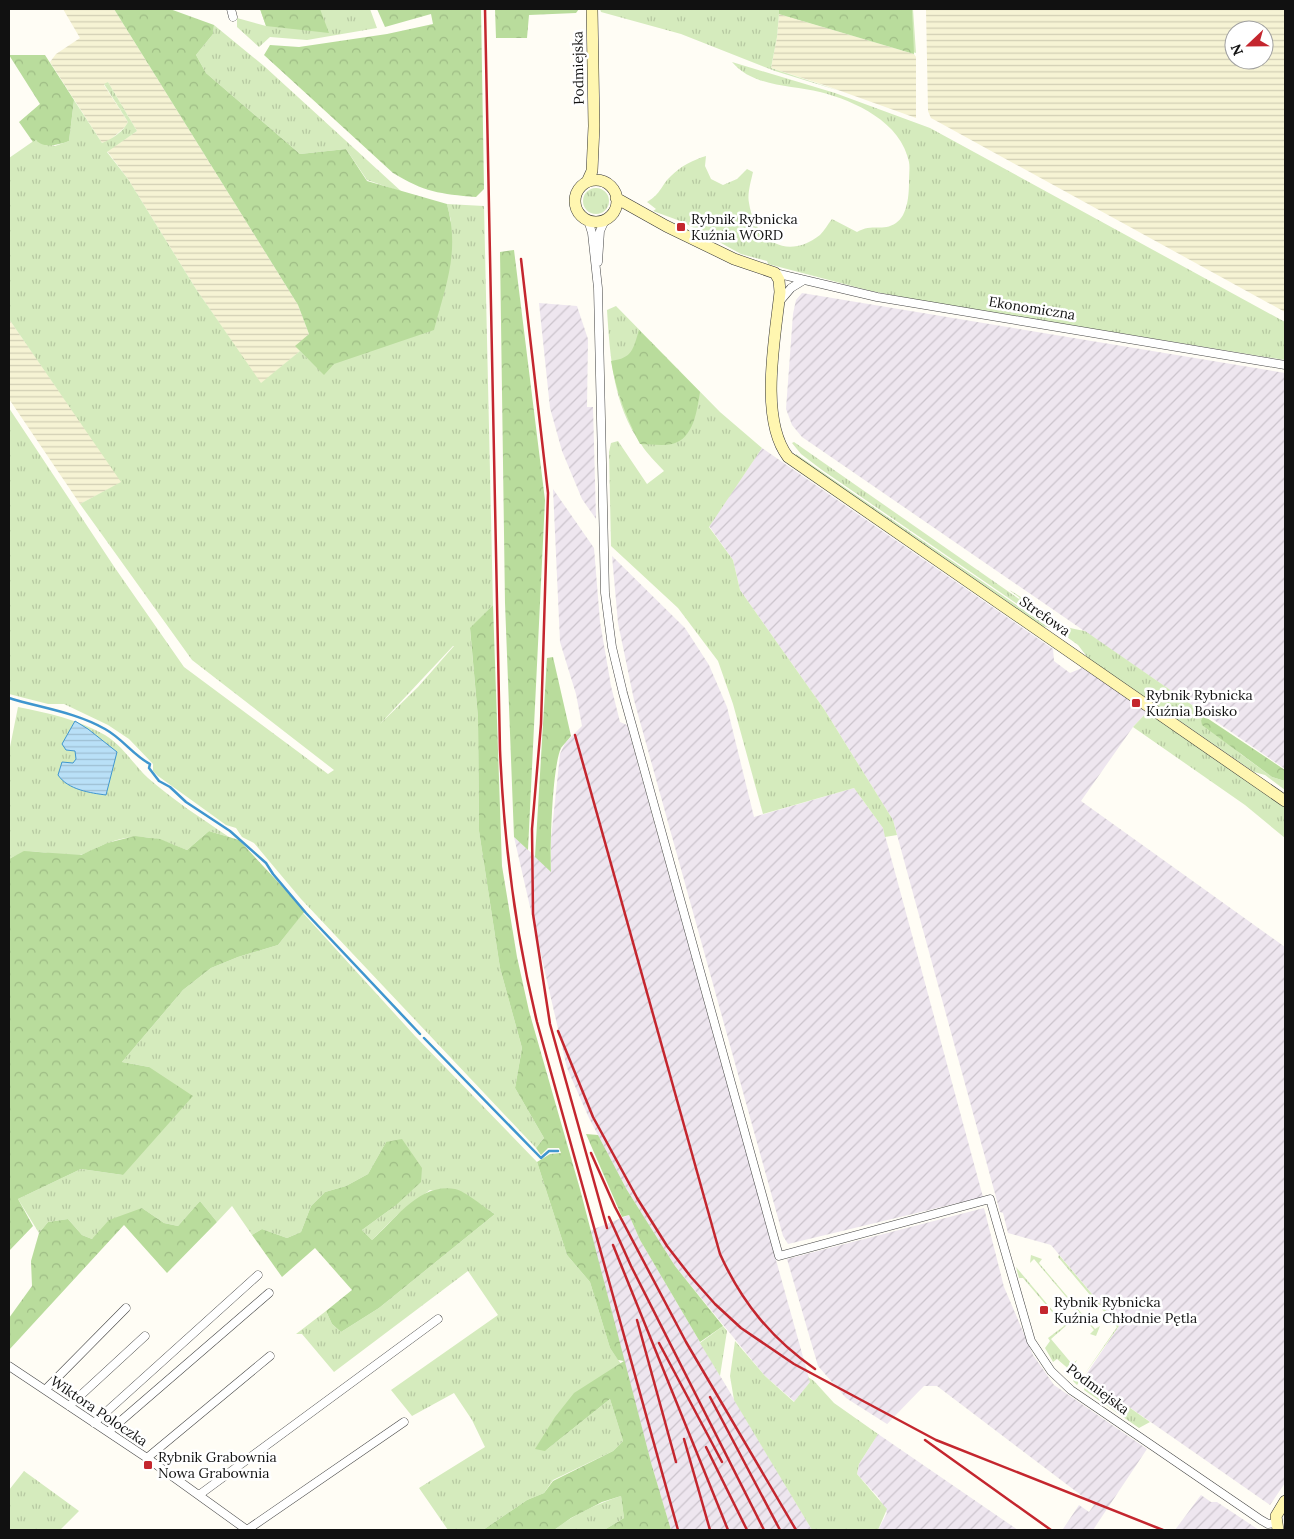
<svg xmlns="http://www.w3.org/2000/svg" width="1294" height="1539" font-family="Lora,serif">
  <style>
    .industrial { fill: url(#industrial-furrows) }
    .farmland { fill: url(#farmland-rules); fill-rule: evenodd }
    .grass { fill: url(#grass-tufts); fill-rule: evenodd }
    .forest { fill: url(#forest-crowns) }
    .water { fill: url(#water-rules); stroke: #3f96cf }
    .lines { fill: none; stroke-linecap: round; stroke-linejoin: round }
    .stream { stroke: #3f96cf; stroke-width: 2.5 }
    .street-casing { stroke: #444; stroke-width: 9 }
    .secondary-casing { stroke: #333; stroke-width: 12 }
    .street { stroke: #fff; stroke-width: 8 }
    .secondary { stroke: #fff6b0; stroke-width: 11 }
    .rail { stroke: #c4262e; stroke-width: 2.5 }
    .poi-dot { fill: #c4262e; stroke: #fff; stroke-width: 2 }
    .labels { text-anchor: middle; stroke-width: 5; stroke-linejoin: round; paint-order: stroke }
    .street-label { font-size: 14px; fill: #111; stroke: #fff }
    .poi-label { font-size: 14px; fill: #111; stroke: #fff; text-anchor: start }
  </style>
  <defs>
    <pattern id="industrial-furrows" width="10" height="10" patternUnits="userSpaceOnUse" patternTransform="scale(1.25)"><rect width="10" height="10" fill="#eee6ef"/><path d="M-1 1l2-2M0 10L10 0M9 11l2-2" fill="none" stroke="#cbc4cc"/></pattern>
    <pattern id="farmland-rules" width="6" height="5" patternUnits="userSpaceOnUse" patternTransform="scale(1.25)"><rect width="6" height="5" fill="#f6f3d4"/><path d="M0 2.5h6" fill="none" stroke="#d2cfb5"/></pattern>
    <pattern id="grass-tufts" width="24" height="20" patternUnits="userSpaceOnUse" patternTransform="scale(1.25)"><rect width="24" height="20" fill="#d5ebbd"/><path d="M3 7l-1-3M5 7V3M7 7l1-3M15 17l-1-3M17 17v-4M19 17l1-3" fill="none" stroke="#b6c8a1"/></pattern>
    <pattern id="forest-crowns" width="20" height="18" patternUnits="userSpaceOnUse" patternTransform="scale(1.25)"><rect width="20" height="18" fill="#b9dc9c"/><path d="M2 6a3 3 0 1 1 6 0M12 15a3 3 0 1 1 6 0" fill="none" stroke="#9ebc85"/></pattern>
    <pattern id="water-rules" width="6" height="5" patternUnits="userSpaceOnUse" patternTransform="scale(1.25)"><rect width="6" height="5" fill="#b9e0f7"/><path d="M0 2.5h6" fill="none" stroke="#9ebfd3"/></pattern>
  </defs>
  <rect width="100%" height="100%" fill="#fffdf5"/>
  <path class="industrial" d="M802,293L1285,373V769L802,437L792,425L786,409L793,314L796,300Z
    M539,303L577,306L588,339L587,407H593L596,519L582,499L562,451L550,408Z
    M762,448L1053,649L1054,661L1070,673L1082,668L1148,711L1133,727L1081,801L1285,947V1483L1270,1505L1109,1393L1098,1394L1081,1382L1119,1326L1051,1245L1008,1233L1003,1213L1000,1212L893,820L824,709L740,590L733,560L709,526Z
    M553,489L594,548L600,622L611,686L620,722L627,725L810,1382L795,1402L765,1376L675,1266L627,1190L589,1118L567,1068L514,837L551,871V839L560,754L565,743L582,726L576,694L560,642Z
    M612,556L685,628L709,665L727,707L754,817L854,788L883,828L983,1197L788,1244L783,1236L634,700L618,623Z
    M984,1208L1004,1287L1033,1355L1054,1385L1147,1449L1093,1530L1063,1529L1079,1505L1089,1512L1094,1505L937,1386H924L887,1424L846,1398L818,1366L787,1259Z
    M629,1215L640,1240L700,1342L812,1530H671L652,1466L589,1231Z
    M878,1434L1018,1530H878L887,1513L879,1498L857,1474L859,1464Z
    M1201,1495L1211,1502H1217L1259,1530H1175Z"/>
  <path class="farmland" d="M63,9H114L298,305L309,334L296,346L300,351L261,384L196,289L128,179L107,151L137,131L108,82L104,85L128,122L125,127L110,140L102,143L50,62L56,54L80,38Z
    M926,9H1285V312L931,118L928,111ZM1234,30H1264V60H1234Z
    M779,14L914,54L916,57V118L824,85L771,68L777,37Z
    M9,319L122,482L80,504L9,399Z"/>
  <path class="grass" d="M260,9H370L377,28L307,40L270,37L259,47L237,27V18L266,26Z
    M600,9H913L916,53L779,14L777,37L771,68L840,91L775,71L681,34L601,12Z
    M214,25L264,66L402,192L367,180L346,149L300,154L206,73L196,55L213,34Z
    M732,62L835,93L930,128L1285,322V360L923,301L871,291L768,264L767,261L741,254L683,222L653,211L656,209L647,202C662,193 661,185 671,176C681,166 693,160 706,156L705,166L711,179L723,185L737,179L747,169L753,172C751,181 747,194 749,203C755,241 787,261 820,235C824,231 828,224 832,219L857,232C872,223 883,232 896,223C908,215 909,194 909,181C909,175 910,167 909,162C901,122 855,101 820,92C791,85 753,87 732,62Z
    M108,82L137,131L107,152L128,179L196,289L261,383L300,351L324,374L451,221L447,204L484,206L493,605L470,629L478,718L479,831L500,968L522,1048L515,1088L544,1138L536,1148L301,899L254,843L242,837L236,828L226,825L158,776L153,771V764L129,739L108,725L64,704H48L9,694V408L115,568L184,667L328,774L334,770L192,660L80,504L121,482L9,319V158L35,140L55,146L69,141L74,100L102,143C112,139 123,132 128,122L104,84ZM454,646L418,687L380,724L453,646Z
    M583 201a13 13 0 1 1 26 0a13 13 0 1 1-26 0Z
    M616,306L720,412L762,448L709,527L733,560L740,590L824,709L893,820L897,835L885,837L883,828L854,788L763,814L733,704L718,661L678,608L611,546L609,452L611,443L618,441L647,484L664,471C656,462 647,454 641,444C613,405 610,356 607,310Z
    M794,442L1019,599L1020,598L1009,590C1041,607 1045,625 1085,631L1205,714L1201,720L1242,755L1272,777L1285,781V790L1265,775L1254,772L1088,658L1078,645L1060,632L1061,630L1056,627L1055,629L1026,610L822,470L801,454L792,443Z
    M796,454L1050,628L1042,626L796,457Z
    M18,707C48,713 77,719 105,735C123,746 133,764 148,778C173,800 201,818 229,837L209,831L187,850C155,837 139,831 105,844C97,847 89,853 80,855C52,859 38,843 9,859V752Z
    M1148,711L1238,771L1285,807V838L1245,805L1133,727Z
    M303,913L415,1036L537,1162L567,1255L590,1282L610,1348L621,1364L545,1451L610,1399L623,1441L613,1451L553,1480L544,1493L527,1500L483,1530H448L419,1488L485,1447L472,1420L454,1393L412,1416L391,1390L498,1315L468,1271L334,1372L302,1334H296L326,1311L332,1324L341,1332L379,1308L495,1214L473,1201L430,1190L397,1215L372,1240L362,1230L395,1206L386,1142L368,1174L346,1186L325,1192L311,1206L301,1232L287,1238L262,1229L252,1235L232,1206L217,1222L200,1201L178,1226L164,1223L142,1208L92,1239L82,1235L68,1219L48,1222L39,1233L18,1199L81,1169L123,1175L149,1067L122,1062L183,990L211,968L238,957L278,945Z
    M1031,1255L1042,1259L1039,1263L1095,1329L1100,1326L1096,1336L1090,1334L1094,1330L1034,1259L1030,1263Z
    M1059,1255L1119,1326L1077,1385L1073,1381L1078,1375L1082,1378L1117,1327L1058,1257Z
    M1016,1267L1064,1324L1069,1321L1068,1324L1051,1339L1072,1364L1077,1360L1071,1371L1057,1359L1053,1362L1045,1348L1050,1341L1048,1338L1064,1326L1023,1278H1019Z
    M723,1326L727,1331L720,1376L700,1343Z
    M735,1341L765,1376L794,1402L810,1382L808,1377L814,1381L834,1403L878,1434L859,1464L857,1474L887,1509L878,1530H812L734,1400L730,1376Z
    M1085,1385L1098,1394L1109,1393L1150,1422L1139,1428L1084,1390Z
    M24,1471L79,1511L60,1530H9V1490Z
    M621,1496L624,1518L604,1530H554C575,1514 597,1504 621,1496Z"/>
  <path class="forest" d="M114,9H170L214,25L213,34L196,55L206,73L300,154L346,149L367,181L447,204C460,252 446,284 434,330L334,364L324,375L295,346L309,334L298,305Z
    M260,9H320L329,33L266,26Z
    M377,9H481L484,189L476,197C440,194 424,192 393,173L264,55L270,45L299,47L387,34L433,24L431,14L385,27Z
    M495,9H579L576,13L529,15L527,38H496Z
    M779,9H912L914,54L779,14Z
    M9,55H45L74,100L69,141C58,145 44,149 36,140L33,142L19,122L40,104Z
    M514,250L545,500L528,850L514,837L505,603L500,252Z
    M639,330L700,392C697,410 694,439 672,444C662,446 650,444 640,444C626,417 616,391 611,361C633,358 633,349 639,330Z
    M493,605L502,866L517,957L529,1011L580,1189L652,1466L671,1530H604L624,1518L621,1496L602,1502L571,1518L554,1530H483L527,1500L544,1493L553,1481L613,1451L623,1441L610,1399L545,1451L535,1449L555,1417L574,1393L624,1361L618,1360L610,1348L590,1282L567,1255L537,1162L550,1154L561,1153L559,1148H548L541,1155L536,1148L544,1138L515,1088L522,1048L500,968L479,831L478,718L470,628Z
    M553,657L571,736C568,740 564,744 561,748C552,768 550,848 551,872L535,857L547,658Z
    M1204,716L1285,770V781L1272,777L1202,725L1201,720Z
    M209,831L239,840L305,911L278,945L238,957L211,968L183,990L122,1062L149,1067L193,1096L123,1175L81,1169L18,1199L33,1226L9,1251V859L24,851L81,855L107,843L135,836L160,839L187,850Z
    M586,1134L598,1135L627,1190L675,1266L723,1326L700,1342L640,1240L629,1215L622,1217Z
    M402,1139L422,1168L421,1182L395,1206L362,1230L372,1240C396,1219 419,1183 455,1189C464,1190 486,1209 495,1214L379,1308L341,1332L332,1324L326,1311L352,1290L315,1248L282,1277L252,1235L262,1229L287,1238L301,1232L311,1206L325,1192L346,1186L368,1174L386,1142Z
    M200,1201L217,1222L167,1273L124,1225L9,1350V1318L32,1286L31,1261L39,1233L48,1222L68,1219L82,1235L92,1239L109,1220L142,1208L164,1223L178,1226Z"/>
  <path class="water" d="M75,721L88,729L117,752L106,795C91,793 68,790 58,775L62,762L73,763L76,759L75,751L66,750L62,744Z"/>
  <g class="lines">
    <path class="stream" d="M9,698C41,708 75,712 105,729C123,739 133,755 150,764L149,768L159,781L170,787L186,802L230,831L266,863L273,874L306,913L420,1034
      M424,1038L541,1158L549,1151H558"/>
    <g class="street-casing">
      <path id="street" d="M231,9L233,17
        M588,220L592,233L598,288L605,593L612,647L623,693L779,1256L990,1199L1031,1341L1051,1371L1071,1390L1261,1520L1268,1524L1276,1523
        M598,262L600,231L605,220
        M775,273L877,297L1285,365
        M780,301L791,288L804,280
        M9,1366L147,1458L247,1530
        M45,1390L126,1308
        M69,1406L145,1336
        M94,1423L258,1275
        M108,1432L269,1293
        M147,1458L270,1356
        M199,1495L438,1319
        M247,1530L404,1422"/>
    </g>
    <g class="secondary-casing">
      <path id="secondary" d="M575 201a21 21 0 1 1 42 0a21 21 0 1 1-42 0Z
        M587,182L592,171L594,126L592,9
        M616,198L666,226L734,259L775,273L779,280L780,292C775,339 759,419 788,457L1285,801
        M1278,1530L1276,1516L1285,1501"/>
    </g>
    <use href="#street" class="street"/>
    <use href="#secondary" class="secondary"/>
    <path class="rail" d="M485,9L500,750C504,842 515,932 537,1022L678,1530
      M521,259L548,493L541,724L532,829L533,914L550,1024L607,1228
      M575,735L720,1254C742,1303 772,1339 815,1369
      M558,1031L593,1117L637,1198L667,1246L691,1277L715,1304L741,1328L794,1364L936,1440L1163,1530
      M591,1153L615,1207L686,1342L796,1530
      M609,1217L631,1266L764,1530
      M613,1245L728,1530
      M637,1320L676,1462
      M659,1343L722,1462
      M710,1397L780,1530
      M684,1439L710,1530
      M925,1440L1051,1530
      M706,1447L747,1530"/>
  </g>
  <g class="poi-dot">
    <rect x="676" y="222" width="10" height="10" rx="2.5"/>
    <rect x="1131" y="698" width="10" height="10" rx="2.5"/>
    <rect x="1039" y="1305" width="10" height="10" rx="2.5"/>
    <rect x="143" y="1460" width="10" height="10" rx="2.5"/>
  </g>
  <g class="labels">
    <g class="street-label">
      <text transform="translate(578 68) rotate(-91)" y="5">Podmiejska</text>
      <text transform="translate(1032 308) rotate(9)" y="5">Ekonomiczna</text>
      <text transform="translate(1045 616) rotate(35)" y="5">Strefowa</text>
      <text transform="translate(1098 1389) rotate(37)" y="5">Podmiejska</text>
      <text transform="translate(99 1411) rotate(34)" y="5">Wiktora Poloczka</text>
    </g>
    <g class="poi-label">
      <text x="691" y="224">Rybnik Rybnicka<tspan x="691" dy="16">Kuźnia WORD</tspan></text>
      <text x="1146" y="700">Rybnik Rybnicka<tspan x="1146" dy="16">Kuźnia Boisko</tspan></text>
      <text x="1054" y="1307">Rybnik Rybnicka<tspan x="1054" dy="16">Kuźnia Chłodnie Pętla</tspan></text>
      <text x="158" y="1462">Rybnik Grabownia<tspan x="158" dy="16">Nowa Grabownia</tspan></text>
    </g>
  </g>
  <rect width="1294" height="1539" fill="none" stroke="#111111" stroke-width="20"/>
  <g transform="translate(1249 45) rotate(248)"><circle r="24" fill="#ffffff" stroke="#a0a0a0"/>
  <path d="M0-4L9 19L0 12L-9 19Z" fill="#c4262e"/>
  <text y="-8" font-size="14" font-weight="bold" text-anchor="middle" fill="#111111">N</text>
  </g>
</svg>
